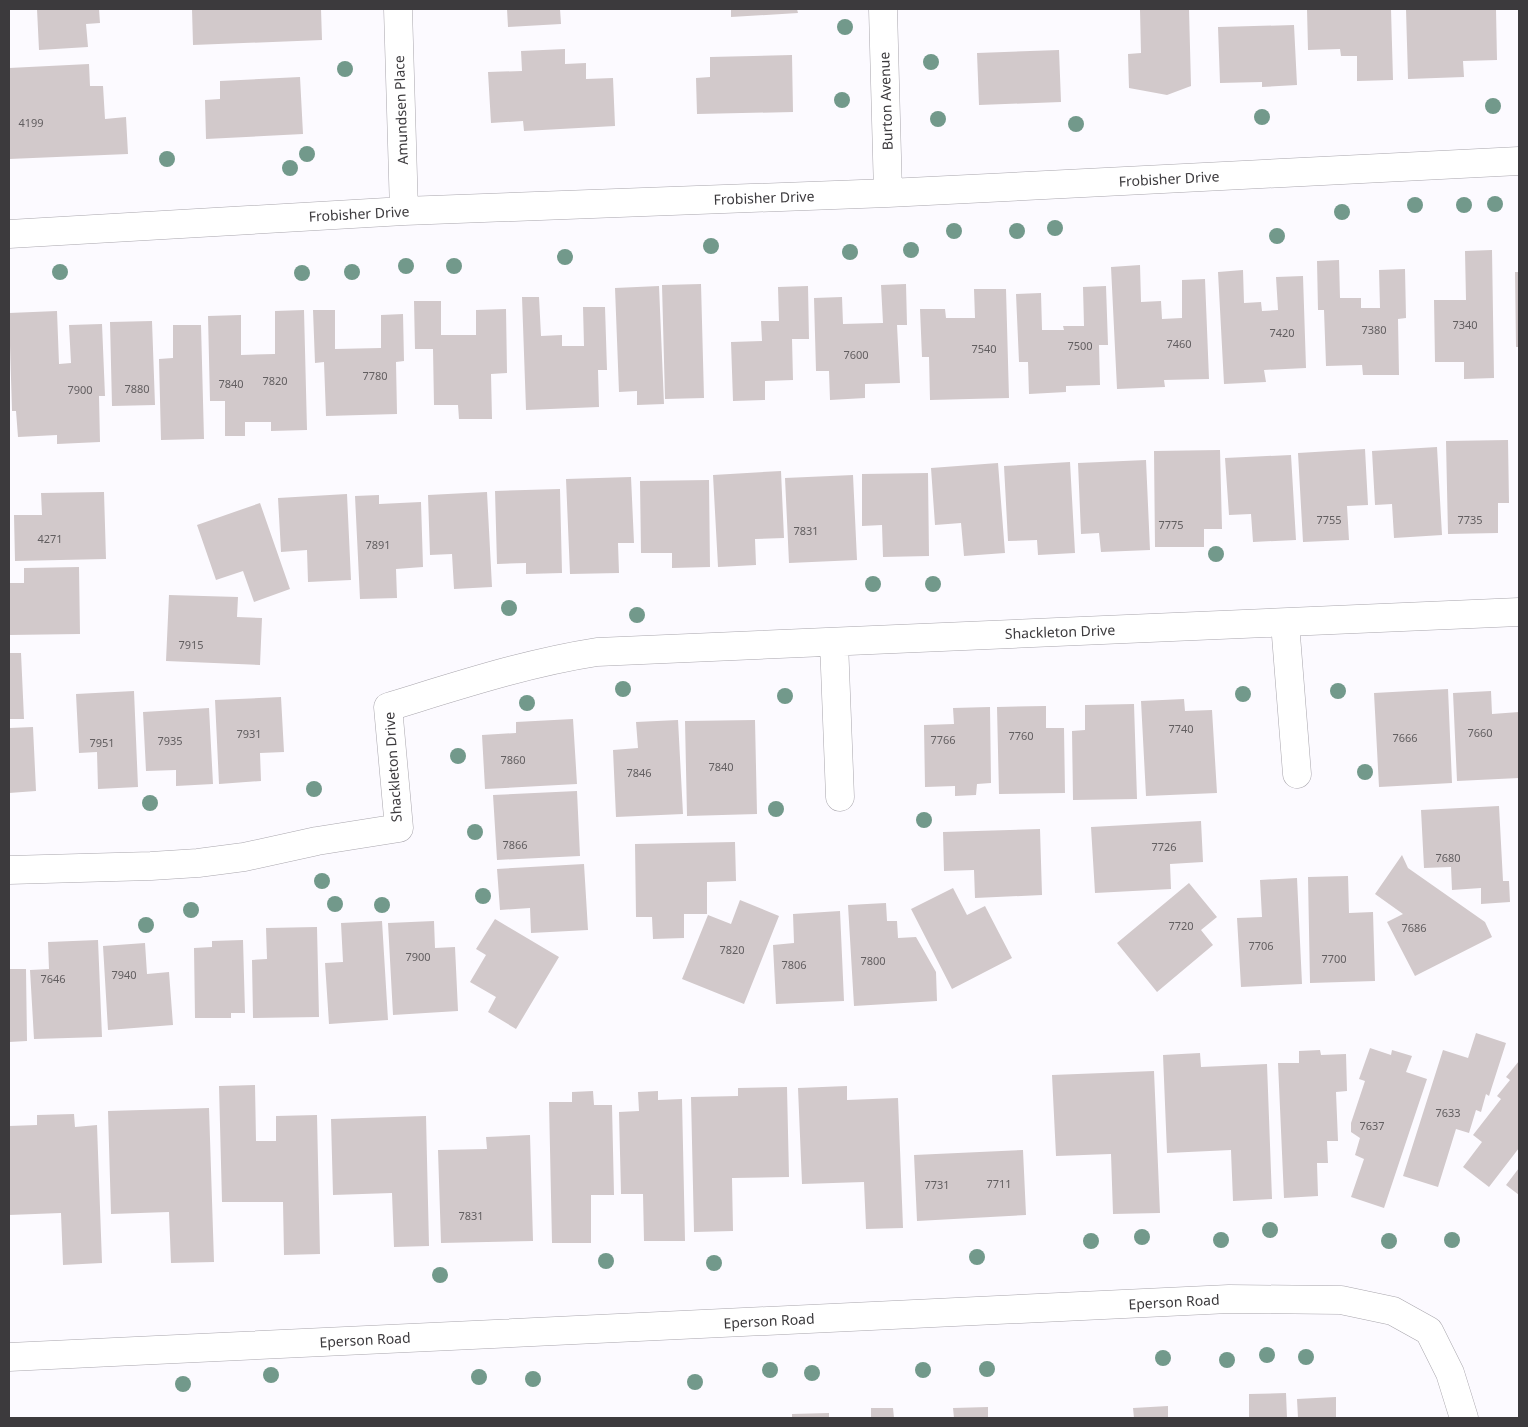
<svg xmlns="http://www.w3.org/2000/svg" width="1528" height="1427" font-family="'Noto Sans',sans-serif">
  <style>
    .building { fill: #d2c9cb }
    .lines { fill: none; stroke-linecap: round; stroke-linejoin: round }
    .minor-casing { stroke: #a9a6ad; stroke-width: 29 }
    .minor { stroke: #fff; stroke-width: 28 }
    .tree { fill: #72998b }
    .labels { text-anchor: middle; stroke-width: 4; stroke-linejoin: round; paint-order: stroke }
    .number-label { font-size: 11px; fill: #625e60 }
    .street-label { font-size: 14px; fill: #3c3a3d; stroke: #fff }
  </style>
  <rect width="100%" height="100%" fill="#fcfaff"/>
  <path class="building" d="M37,9H99L100,23L86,24L88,47L39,50Z
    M192,9H321L322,40L193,45Z
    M507,9H560L561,24L508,27Z
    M731,9H797L798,13L731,17Z
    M1179,9H1189L1191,86L1167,95L1129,88L1128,54L1141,53L1140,10Z
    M1307,9H1391L1393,80L1357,81V56H1341L1340,49L1308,50Z
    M1406,9H1496L1497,60L1463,61L1464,77L1408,79Z
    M1294,25L1297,85L1262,87V82L1220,83L1218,27Z
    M565,49V64L586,63V79L613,78L615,126L524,131L523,121L491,123L488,72L522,71L521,51Z
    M1059,50L1061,102L979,105L977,53Z
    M792,55L793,112L697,114L696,78L710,77V57Z
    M89,64L90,86H103L105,119L126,117L128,154L9,159V68Z
    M300,77L303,134L206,139L205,100L220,99V81Z
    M1492,250L1494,378L1464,379V362H1435L1434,300H1466L1465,251Z
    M1339,260L1340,298H1361V308H1380L1379,270L1405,269L1406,318L1398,319L1399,375H1363L1362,365L1326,366L1324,310H1318L1317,261Z
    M1140,265L1141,302L1161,301L1162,319L1182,318V280L1205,279L1209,379L1164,380L1165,387L1117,389L1111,267Z
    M1243,270L1244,303L1261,302L1262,311L1278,310L1276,277L1303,276L1306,368L1264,370L1266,382L1224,384L1218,272Z
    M1515,272H1519V347H1516Z
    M701,284L704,398L665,399L662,285Z
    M906,284L907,325H897L900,383L865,384V398L830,400L829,371H816L814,298L842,297L843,324L883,323L881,285Z
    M659,286L664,404L637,405V391L619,392L615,288Z
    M808,286L809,339H792L793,380L765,381V400L733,401L731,342L762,341L761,321H779L778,287Z
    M1106,286L1108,345H1099L1100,385L1066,386V392L1029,394L1028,362H1019L1016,294L1041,293L1042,330H1064L1063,326H1084L1083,287Z
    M974,289H1006L1009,398L930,400L929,357H922L920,309H945L946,318H975Z
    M522,297H539L541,336L562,335V346H584L583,307H605L607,370H598L599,407L526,410Z
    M414,301H441V335H476V310L506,309L507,373L491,374L492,419H459L458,405H434L433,349H415Z
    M304,310L307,430L271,431V422H245V436H225V401H210L208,316L241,315V355L275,354V311Z
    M313,310H335V349L381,348V315L403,314L404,361L396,362L397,414L326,416L324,362L315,363Z
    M57,311L59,364L71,363L69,325L102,324L105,396H99L100,442L57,444V435L18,437L16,411H12L9,313Z
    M152,321L155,405L112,406L110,322Z
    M173,325H201L204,439L161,440L159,359L173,358Z
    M1508,440L1509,503H1498V533L1448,534L1446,441Z
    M1437,447L1442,535L1394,538L1392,504L1375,505L1372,451Z
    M1365,449L1368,505L1347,506L1349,540L1303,542L1298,453Z
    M1220,450L1222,529H1204V547H1155L1154,451Z
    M1291,455L1296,540L1253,542L1251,514L1229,515L1225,458Z
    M1146,460L1150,550L1101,552L1099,533L1081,534L1078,463Z
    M1070,462L1075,553L1038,555L1037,540L1008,541L1004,466Z
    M998,463L1005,553L964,556L961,523L935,525L931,468Z
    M781,471L784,538L755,539L756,565L718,567L713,475Z
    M928,473L929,556L883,557L882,525L862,526V474Z
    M853,475L857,560L789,563L785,478Z
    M631,477L634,543H618L619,573L570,574L566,479Z
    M709,480L710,567L672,568V553H641L640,481Z
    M560,489L562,573L526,574V563L497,564L495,491Z
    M104,492L106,559L15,561L14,515H42L41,493Z
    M487,492L492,587L454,589L452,554L430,555L428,495Z
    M347,494L351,580L308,582L307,550L281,552L278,498Z
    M379,495V504L421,502L423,567L396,569L397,598L360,599L355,496Z
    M260,503L290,589L254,602L243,571L216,580L197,525Z
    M79,567L80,634L9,635V583H24V568Z
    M169,595L238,597L237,617L262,618L260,665L166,661Z
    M9,653H21L24,719H9Z
    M1448,689L1452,783L1379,787L1374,693Z
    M134,691L138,787L98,789L97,752L79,753L76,694Z
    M1491,691L1492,714L1519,712V778L1457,781L1453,693Z
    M281,697L284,752L260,753L261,781L219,784L215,700Z
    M1184,699L1185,711L1212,710L1217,793L1146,796L1141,701Z
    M1134,704L1137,799L1073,800L1072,731L1085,730V705Z
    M1046,706V728H1064L1065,793L999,794L997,707Z
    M990,707L991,783L977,784L976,795L955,796V786L925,787L924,725L954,724L953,708Z
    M209,708L213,784L176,786V770L146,771L143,712Z
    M573,719L577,784L485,789L482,735L516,733V722Z
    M678,720L683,814L616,817L613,750L638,748L636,722Z
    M755,720L757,814L687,816L685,721Z
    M33,727L36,791L9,793V728Z
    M577,791L580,856L497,860L493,795Z
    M1499,806L1503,881H1509L1510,902L1481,904V888L1452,890L1451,867L1424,868L1421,810Z
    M1201,821L1203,862L1170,864L1171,889L1095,893L1091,827Z
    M1040,829L1042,895L975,898L974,870L944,871L943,832Z
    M735,842L736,881L707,882V914H684V938L653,939L652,917H636L635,844Z
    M1402,855L1408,868L1485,922L1492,937L1415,976L1387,922L1403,914L1375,894Z
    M584,864L588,930L531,933L530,908L500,910L497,869Z
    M1348,876L1349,913L1373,912L1375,981L1310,983L1308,877Z
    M1297,878L1302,984L1241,987L1237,918L1262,917L1260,880Z
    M1189,883L1217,917L1201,930L1213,945L1157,992L1117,943Z
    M953,888L967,915L985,906L1012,958L952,989L911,909Z
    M740,900L779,916L744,1004L682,979L708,915L731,924Z
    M886,903L887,921H897L898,938L916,937L936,972L937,1001L854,1006L848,905Z
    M840,911L844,1001L776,1004L773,945L794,943L793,914Z
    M495,919L559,957L516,1029L488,1012L496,997L470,982L486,955L476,949Z
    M382,921L388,1020L329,1024L325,963L343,962L341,923Z
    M434,921L435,948L455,947L458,1011L393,1015L388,923Z
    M317,927L319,1017L253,1018L252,960L267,959L266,928Z
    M98,940L102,1037L34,1039L30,970L49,969L48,942Z
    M243,940L245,1013H231V1018H195L194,948L212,947V941Z
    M145,943L147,974L169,972L173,1025L108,1030L103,946Z
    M9,969H26L27,1041L9,1042Z
    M1476,1033L1506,1043L1489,1096L1486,1094L1481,1112L1476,1110L1469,1133L1456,1129L1438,1187L1403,1176L1443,1050L1468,1058Z
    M1370,1048L1391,1055L1392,1050L1412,1056L1406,1072L1427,1079L1384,1208L1351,1197L1364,1159L1355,1155L1360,1138L1351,1132V1123L1365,1081L1359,1079Z
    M1320,1050L1321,1055L1346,1054L1347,1091L1336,1092L1338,1141H1327L1328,1163H1317L1318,1196L1284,1198L1278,1063H1299V1051Z
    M1200,1053L1201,1067L1267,1064L1272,1199L1233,1201L1231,1150L1167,1153L1163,1055Z
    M1519,1061V1148L1489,1187L1463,1167L1482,1142L1473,1135L1501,1099L1497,1096L1510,1080L1506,1077Z
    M1154,1071L1160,1213L1113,1214L1111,1154L1056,1156L1052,1075Z
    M255,1085L256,1141H276V1116L317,1115L320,1254L284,1255L283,1202H222L219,1086Z
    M847,1086V1100L898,1098L903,1228L866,1229L864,1182L802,1184L798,1088Z
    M787,1087L789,1177L732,1178L733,1231L694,1232L691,1097L738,1096V1088Z
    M593,1091L594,1105H612L614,1195H591V1243H552L549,1102H572V1092Z
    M658,1091V1100L682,1099L685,1241H644L643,1194H621L619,1112L639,1111L638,1092Z
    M209,1108L214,1262L171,1263L169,1212L111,1214L108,1111Z
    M74,1114L75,1127L97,1125L102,1263L63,1265L61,1213L9,1215V1126L37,1125V1115Z
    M426,1116L429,1246L394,1247L392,1193L333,1195L331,1119Z
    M530,1135L533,1241L441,1243L438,1150L487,1149L486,1137Z
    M1023,1150L1026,1215L917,1221L914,1155Z
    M1519,1168V1195L1506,1185Z
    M1286,1393L1287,1418H1249V1394Z
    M1336,1397V1418H1298L1297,1399Z
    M1168,1406V1418H1134L1133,1408Z
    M988,1407V1418H954L953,1408Z
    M871,1408H893L894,1418H871Z
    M829,1413V1418H792V1414Z"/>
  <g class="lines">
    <g class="minor-casing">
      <path id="minor" d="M398,9L404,211
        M883,9L888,193
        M9,234L404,211L888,193L1519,161
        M1285,623L1297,774
        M834,642L840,797
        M9,870L151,866L198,863L244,857L317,841L399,828L388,707C457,686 526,663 597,652L1519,612
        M9,1357L1229,1299L1341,1300L1393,1311L1429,1331L1450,1373L1464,1418"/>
    </g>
    <use href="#minor" class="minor"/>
  </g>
  <g class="tree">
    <circle cx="845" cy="27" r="8"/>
    <circle cx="931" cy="62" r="8"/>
    <circle cx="345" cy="69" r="8"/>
    <circle cx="842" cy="100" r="8"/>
    <circle cx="1493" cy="106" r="8"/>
    <circle cx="1262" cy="117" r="8"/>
    <circle cx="938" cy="119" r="8"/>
    <circle cx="1076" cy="124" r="8"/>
    <circle cx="307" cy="154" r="8"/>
    <circle cx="167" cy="159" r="8"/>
    <circle cx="290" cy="168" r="8"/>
    <circle cx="1495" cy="204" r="8"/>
    <circle cx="1415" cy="205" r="8"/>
    <circle cx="1464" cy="205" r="8"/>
    <circle cx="1342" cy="212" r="8"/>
    <circle cx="1055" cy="228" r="8"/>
    <circle cx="954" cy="231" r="8"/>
    <circle cx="1017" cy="231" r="8"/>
    <circle cx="1277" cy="236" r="8"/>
    <circle cx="711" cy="246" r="8"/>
    <circle cx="911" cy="250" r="8"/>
    <circle cx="850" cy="252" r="8"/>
    <circle cx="565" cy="257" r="8"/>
    <circle cx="406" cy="266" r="8"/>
    <circle cx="454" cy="266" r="8"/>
    <circle cx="60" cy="272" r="8"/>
    <circle cx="352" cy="272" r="8"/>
    <circle cx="302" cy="273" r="8"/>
    <circle cx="1216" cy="554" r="8"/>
    <circle cx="873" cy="584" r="8"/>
    <circle cx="933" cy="584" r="8"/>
    <circle cx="509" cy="608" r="8"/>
    <circle cx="637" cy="615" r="8"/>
    <circle cx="623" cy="689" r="8"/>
    <circle cx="1338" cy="691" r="8"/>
    <circle cx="1243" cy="694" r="8"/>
    <circle cx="785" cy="696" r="8"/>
    <circle cx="527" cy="703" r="8"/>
    <circle cx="458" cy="756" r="8"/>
    <circle cx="1365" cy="772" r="8"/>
    <circle cx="314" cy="789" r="8"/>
    <circle cx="150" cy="803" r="8"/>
    <circle cx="776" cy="809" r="8"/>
    <circle cx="924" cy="820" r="8"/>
    <circle cx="475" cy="832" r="8"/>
    <circle cx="322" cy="881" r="8"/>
    <circle cx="483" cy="896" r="8"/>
    <circle cx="335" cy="904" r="8"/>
    <circle cx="382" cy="905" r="8"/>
    <circle cx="191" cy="910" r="8"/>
    <circle cx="146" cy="925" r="8"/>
    <circle cx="1270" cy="1230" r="8"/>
    <circle cx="1142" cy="1237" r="8"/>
    <circle cx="1221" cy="1240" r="8"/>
    <circle cx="1452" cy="1240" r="8"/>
    <circle cx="1091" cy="1241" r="8"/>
    <circle cx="1389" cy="1241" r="8"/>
    <circle cx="977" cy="1257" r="8"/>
    <circle cx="606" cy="1261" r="8"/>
    <circle cx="714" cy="1263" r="8"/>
    <circle cx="440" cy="1275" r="8"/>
    <circle cx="1267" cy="1355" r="8"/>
    <circle cx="1306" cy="1357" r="8"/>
    <circle cx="1163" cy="1358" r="8"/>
    <circle cx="1227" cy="1360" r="8"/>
    <circle cx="987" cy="1369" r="8"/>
    <circle cx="770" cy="1370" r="8"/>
    <circle cx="923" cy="1370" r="8"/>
    <circle cx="812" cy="1373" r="8"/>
    <circle cx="271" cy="1375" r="8"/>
    <circle cx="479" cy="1377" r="8"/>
    <circle cx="533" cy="1379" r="8"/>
    <circle cx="695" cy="1382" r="8"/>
    <circle cx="183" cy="1384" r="8"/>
  </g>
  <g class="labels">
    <g class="number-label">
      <text x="31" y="127">4199</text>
      <text x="1465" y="329">7340</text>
      <text x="1374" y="334">7380</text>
      <text x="1282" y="337">7420</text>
      <text x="1179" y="348">7460</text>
      <text x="1080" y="350">7500</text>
      <text x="984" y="353">7540</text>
      <text x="856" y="359">7600</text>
      <text x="375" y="380">7780</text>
      <text x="275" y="385">7820</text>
      <text x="231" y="388">7840</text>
      <text x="137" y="393">7880</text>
      <text x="80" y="394">7900</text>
      <text x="1329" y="524">7755</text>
      <text x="1470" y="524">7735</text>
      <text x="1171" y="529">7775</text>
      <text x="806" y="535">7831</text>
      <text x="50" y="543">4271</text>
      <text x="378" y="549">7891</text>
      <text x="191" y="649">7915</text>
      <text x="1181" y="733">7740</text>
      <text x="1480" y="737">7660</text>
      <text x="249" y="738">7931</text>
      <text x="1021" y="740">7760</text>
      <text x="1405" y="742">7666</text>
      <text x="943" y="744">7766</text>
      <text x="170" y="745">7935</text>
      <text x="102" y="747">7951</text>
      <text x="513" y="764">7860</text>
      <text x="721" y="771">7840</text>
      <text x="639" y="777">7846</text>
      <text x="515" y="849">7866</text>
      <text x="1164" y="851">7726</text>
      <text x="1448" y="862">7680</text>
      <text x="1181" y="930">7720</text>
      <text x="1414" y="932">7686</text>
      <text x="1261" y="950">7706</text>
      <text x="732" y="954">7820</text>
      <text x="418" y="961">7900</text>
      <text x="1334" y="963">7700</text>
      <text x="873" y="965">7800</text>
      <text x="794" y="969">7806</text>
      <text x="124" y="979">7940</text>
      <text x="53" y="983">7646</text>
      <text x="1448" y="1117">7633</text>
      <text x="1372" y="1130">7637</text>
      <text x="999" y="1188">7711</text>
      <text x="937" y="1189">7731</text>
      <text x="471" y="1220">7831</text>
    </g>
    <g class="street-label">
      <text transform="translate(886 101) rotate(-92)" y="5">Burton Avenue</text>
      <text transform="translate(401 110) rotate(-92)" y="5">Amundsen Place</text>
      <text transform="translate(1169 179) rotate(-3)" y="5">Frobisher Drive</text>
      <text transform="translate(764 198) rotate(-2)" y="5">Frobisher Drive</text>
      <text transform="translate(359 214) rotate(-3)" y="5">Frobisher Drive</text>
      <text transform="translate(1060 632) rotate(-2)" y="5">Shackleton Drive</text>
      <text transform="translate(393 767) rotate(-94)" y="5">Shackleton Drive</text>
      <text transform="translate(1174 1302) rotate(-3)" y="5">Eperson Road</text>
      <text transform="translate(769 1321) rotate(-3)" y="5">Eperson Road</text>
      <text transform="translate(365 1340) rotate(-3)" y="5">Eperson Road</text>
    </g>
  </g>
  <rect width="1528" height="1427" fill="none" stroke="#3c3a3d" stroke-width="20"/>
</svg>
